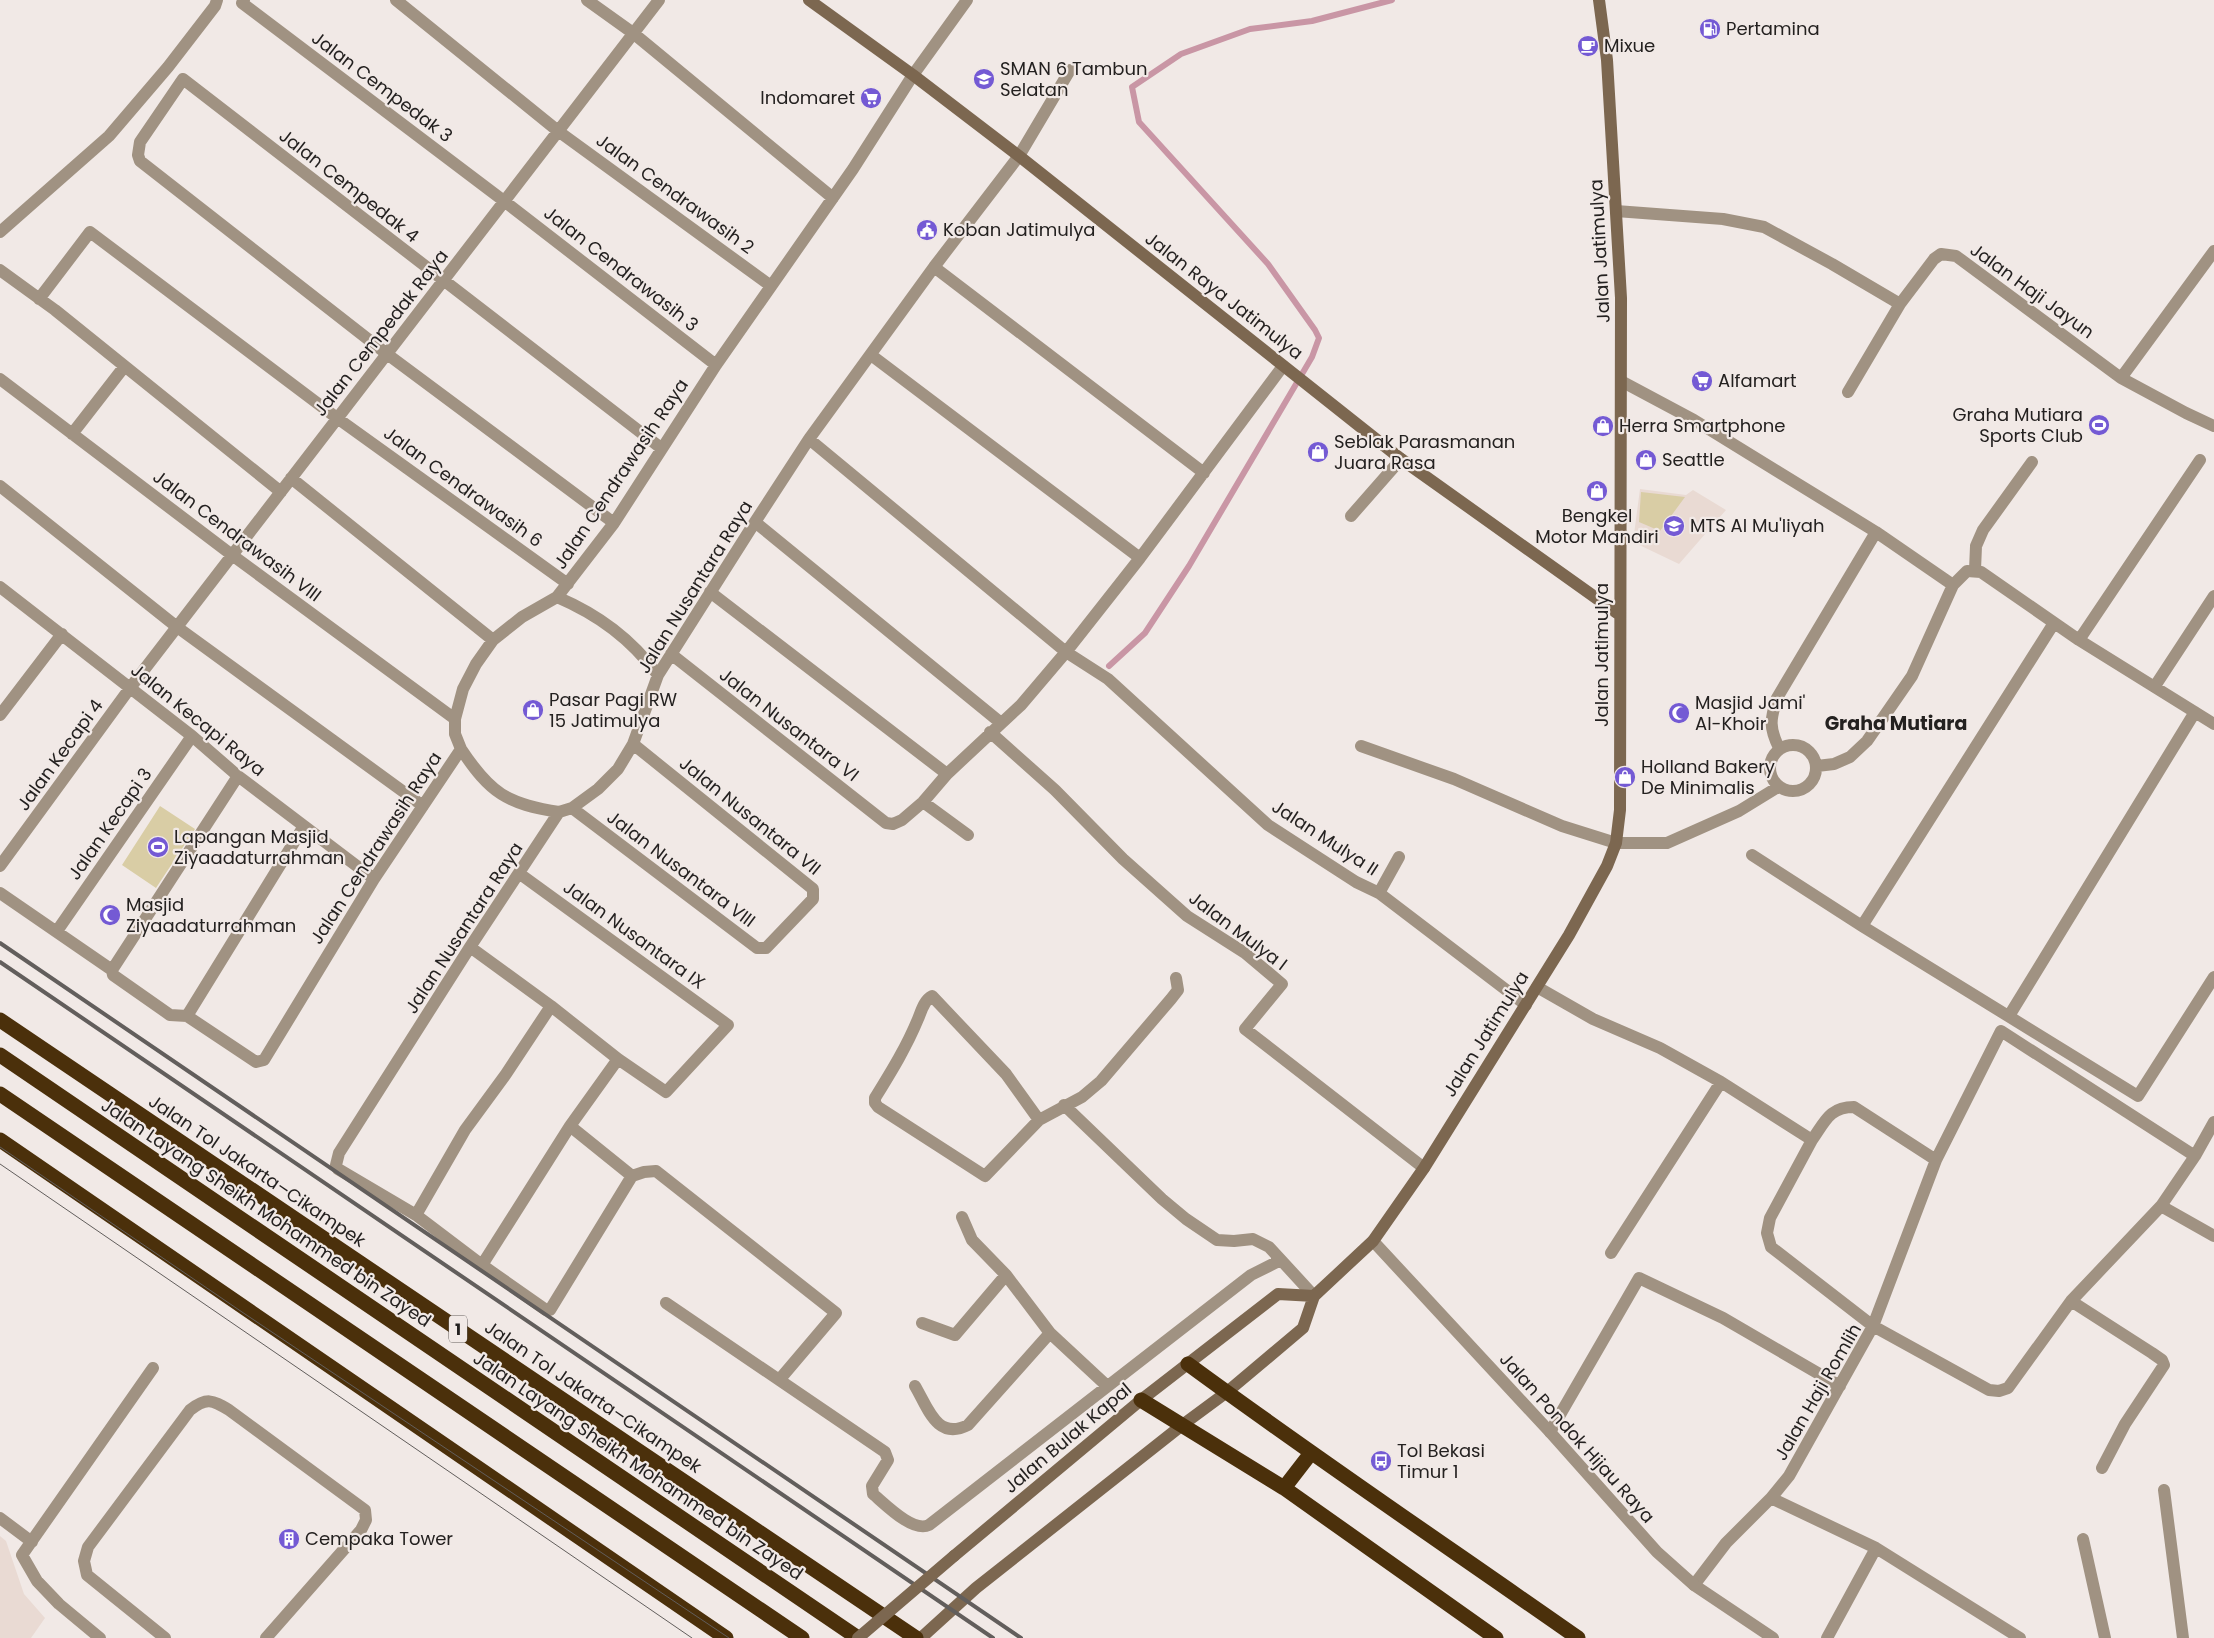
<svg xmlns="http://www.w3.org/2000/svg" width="2214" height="1638" font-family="Poppins,sans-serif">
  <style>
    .built { fill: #e9dad3 }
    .green { fill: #d9cda5 }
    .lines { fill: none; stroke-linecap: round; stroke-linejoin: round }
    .stream { stroke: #c996a5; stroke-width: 6 }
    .minor { stroke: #a09282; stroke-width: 12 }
    .tertiary { stroke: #a09282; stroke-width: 12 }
    .secondary { stroke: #7c6750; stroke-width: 12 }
    .motorway { stroke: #4b300b; stroke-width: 15 }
    .tram { stroke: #625e5c; stroke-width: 1 }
    .rail { stroke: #625e5c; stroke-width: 4 }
    .secondary-bridge { stroke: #7c6750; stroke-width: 12 }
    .labels { text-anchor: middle; stroke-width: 4.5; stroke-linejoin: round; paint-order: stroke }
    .shield { fill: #f1e9e6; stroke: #625d5b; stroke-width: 1 }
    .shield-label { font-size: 16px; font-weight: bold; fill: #242120 }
    .poi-label { font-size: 18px; fill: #242120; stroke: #f1e9e6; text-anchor: start }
    .street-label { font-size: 18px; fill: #242120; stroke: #f1e9e6 }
    .neighbourhood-label { font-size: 19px; font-weight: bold; fill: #242120; stroke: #f1e9e6 }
  </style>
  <rect width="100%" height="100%" fill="#f1e9e6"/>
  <path class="built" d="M1640,489L1686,495L1693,490L1726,510L1679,564L1633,542Z
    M0,1536L6,1541L24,1594L45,1618L31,1638H0Z"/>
  <path class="green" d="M1641,492L1685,497L1660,531L1639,522Z
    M160,806L195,829L156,888L122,865Z"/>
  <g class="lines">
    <path class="stream" d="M1109,666L1145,633L1189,566L1312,357L1319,338L1315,330L1268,264L1139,122L1132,87L1181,54L1250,29L1312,21L1392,0"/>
    <path class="minor" d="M244,0L242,3L504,201L716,365
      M396,0L558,131L771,286
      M587,0L633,33L833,198
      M1616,211L1723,219L1764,227L1832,264L1900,304L1934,259L1941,254L1956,256L2121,378L2186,413L2214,426
      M0,232L109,136L168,67L215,6L217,0
      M934,267L1204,473
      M0,270L55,310L281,492
      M39,299L90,232L337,418L568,584
      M871,355L1140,558
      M2121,378L2214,251
      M0,379L232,555L455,719
      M1621,381L1694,420L1876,532
      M1848,392L1900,304
      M72,434L124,367
      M809,439L1066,652L1140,558L1283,366
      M291,478L493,640
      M0,486L177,627L423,806
      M1351,516L1401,459
      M755,522L1001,723
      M614,523L387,354L140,161L138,155L140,142L183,79L661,448
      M1975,570L1976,546L1983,530L2032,462
      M0,587L192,736L238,776L374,879
      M710,592L947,774
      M557,597C599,615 631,639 658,675
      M2079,640L2200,460
      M671,654L886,823L893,824L902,820L923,802L947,774L1021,705L1066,652L1108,679L1268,825L1356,882L1379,893L1526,1005
      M2155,686L2214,596
      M0,715L62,634
      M990,732L1055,790L1123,859L1187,916L1245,953L1282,984L1245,1029L1424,1168
      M1770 768a23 23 0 1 1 46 0a23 23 0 1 1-46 0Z
      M1361,746L1454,779L1562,826L1616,843H1667L1739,811L1778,787
      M1779,748C1769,727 1770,720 1777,698L1876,532L1953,585
      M461,749C490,793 507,804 559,812
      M1817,766L1834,764L1850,757L1867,741L1912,676L1953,585L1967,571L1981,572L2079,640L2214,724
      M923,802L968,835
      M572,808L757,948H766L813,899V889L633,744
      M1752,855L1862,926L2138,1096L2214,977
      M0,866L130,688L659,0
      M0,893L112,970L113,975L170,1015L187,1016L256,1062L264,1060L374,879L461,749L455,734V719L463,689L476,664L493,640L522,617L557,597L614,523L716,365L853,169L913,75L967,0
      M1379,893L1399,857
      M1862,926L2054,623
      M57,931L192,736
      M470,947L551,1006L618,1059L666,1092L728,1025L520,874
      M112,970L238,776
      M1537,987L1593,1019L1660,1048L1721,1082L1812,1140C1825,1122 1829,1107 1854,1107L1936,1160
      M551,1006L506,1074L465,1130L416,1215L338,1169L336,1165L339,1153L470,947L559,812L572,808L598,789L618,769L633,744L658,675L755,522L809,439L934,267L1019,156L1070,70
      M187,1016L304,826
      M2009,1016L2195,712
      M1064,1105L1162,1199L1186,1219L1217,1240L1234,1241L1253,1239L1269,1247L1281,1260
      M1039,1120L1006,1074L932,996C924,1000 921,1012 918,1019C906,1048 891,1072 875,1098V1103L878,1107L985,1176L1039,1120L1082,1097L1101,1081L1171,999L1178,990L1176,978
      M570,1126L632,1176
      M1812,1140L1770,1218L1767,1233L1771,1247L1873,1326L1936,1160L2001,1031L2195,1156L2161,1206
      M2195,1156L2214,1122
      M416,1215L482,1265L546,1310H550L632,1176L644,1172L656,1171L836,1313L780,1379
      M962,1217L972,1240L1006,1275L1050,1333L1106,1385
      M1611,1253L1721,1082
      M482,1265L570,1126L618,1059
      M2071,1301L2152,1353L2162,1360L2164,1365L2125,1424L2102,1468
      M666,1303L885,1452L888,1460L872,1486L873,1494C885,1504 913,1533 929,1525L1251,1275L1281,1260L1314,1296
      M922,1323L955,1335L1006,1275
      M915,1386C928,1408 937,1441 968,1425L1050,1333
      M1550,1432L1639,1278L1723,1318L1840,1386
      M2164,1490L2183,1638
      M1771,1498L1876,1548L2020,1638
      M0,1518L32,1542
      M2083,1539L2105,1638
      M1694,1585L1726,1543L1771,1498L1789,1476L1873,1326L1989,1390L1999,1391L2008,1388L2071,1301L2161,1206L2214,1236
      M100,1638L59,1604L37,1581L22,1555L153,1368
      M165,1638L87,1575L84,1561L88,1547L190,1410C207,1397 212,1400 229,1410L365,1510L366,1520L361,1530L266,1638
      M1827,1638L1876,1548"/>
    <path class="tertiary" d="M1373,1241L1550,1432L1657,1552L1694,1585L1773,1638"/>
    <path class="secondary" d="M809,0L913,75L1019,156L1401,459L1620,615
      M954,1556L1141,1400L1278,1294L1314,1296
      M921,1638L976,1588L1181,1426L1227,1392L1303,1328L1314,1296L1373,1241L1424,1168L1569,935L1607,866L1616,843L1620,810L1621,298L1607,60L1599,0"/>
    <path class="motorway" d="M0,1020L916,1638
      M0,1055L858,1638
      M0,1094L802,1638
      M0,1140L726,1638
      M1188,1364C1316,1458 1448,1547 1578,1638
      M1141,1400L1284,1488L1496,1638
      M1284,1488L1311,1453"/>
    <path class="tram" d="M0,1147L242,1312L729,1638
      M0,1164L692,1638"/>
    <path class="rail" d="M0,943L1021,1638
      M0,962L993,1638"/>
    <path class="secondary-bridge" d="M858,1638L954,1556"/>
  </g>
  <defs>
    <g id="fuel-disc" transform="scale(1.125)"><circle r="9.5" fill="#745ad4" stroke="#f1e9e6"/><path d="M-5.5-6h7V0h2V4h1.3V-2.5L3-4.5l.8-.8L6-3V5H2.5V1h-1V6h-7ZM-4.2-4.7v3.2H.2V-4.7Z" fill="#fff"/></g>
    <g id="cafe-disc" transform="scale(1.125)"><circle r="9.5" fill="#745ad4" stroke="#f1e9e6"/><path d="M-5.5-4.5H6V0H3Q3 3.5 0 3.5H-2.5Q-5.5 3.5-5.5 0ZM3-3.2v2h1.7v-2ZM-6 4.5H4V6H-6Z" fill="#fff"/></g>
    <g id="school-disc" transform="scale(1.125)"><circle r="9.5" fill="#745ad4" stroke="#f1e9e6"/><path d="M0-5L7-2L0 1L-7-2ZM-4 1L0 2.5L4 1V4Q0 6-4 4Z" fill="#fff"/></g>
    <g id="supermarket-disc" transform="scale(1.125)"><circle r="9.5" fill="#745ad4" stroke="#f1e9e6"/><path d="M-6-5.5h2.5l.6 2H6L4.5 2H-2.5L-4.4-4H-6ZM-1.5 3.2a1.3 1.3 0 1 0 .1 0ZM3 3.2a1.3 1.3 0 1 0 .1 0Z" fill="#fff"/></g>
    <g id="civic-disc" transform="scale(1.125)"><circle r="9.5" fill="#745ad4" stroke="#f1e9e6"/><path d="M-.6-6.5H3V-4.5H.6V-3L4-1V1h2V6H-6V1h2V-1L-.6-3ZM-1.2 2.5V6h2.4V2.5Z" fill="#fff"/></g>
    <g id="stadium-disc" transform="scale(1.125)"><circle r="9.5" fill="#745ad4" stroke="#f1e9e6"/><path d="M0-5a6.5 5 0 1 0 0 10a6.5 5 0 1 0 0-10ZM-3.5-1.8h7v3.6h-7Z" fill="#fff"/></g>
    <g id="shop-disc" transform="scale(1.125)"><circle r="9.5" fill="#745ad4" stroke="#f1e9e6"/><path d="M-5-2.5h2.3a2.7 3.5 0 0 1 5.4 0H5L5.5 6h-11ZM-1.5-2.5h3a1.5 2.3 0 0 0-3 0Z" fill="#fff"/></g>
    <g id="mosque-disc" transform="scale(1.125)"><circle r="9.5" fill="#745ad4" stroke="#f1e9e6"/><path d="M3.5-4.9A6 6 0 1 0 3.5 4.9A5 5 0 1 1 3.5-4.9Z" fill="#fff"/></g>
    <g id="bus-disc" transform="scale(1.125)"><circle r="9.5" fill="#745ad4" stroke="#f1e9e6"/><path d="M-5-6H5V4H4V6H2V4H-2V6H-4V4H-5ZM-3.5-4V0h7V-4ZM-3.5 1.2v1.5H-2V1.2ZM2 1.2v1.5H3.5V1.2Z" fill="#fff"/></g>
    <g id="building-disc" transform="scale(1.125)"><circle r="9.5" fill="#745ad4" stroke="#f1e9e6"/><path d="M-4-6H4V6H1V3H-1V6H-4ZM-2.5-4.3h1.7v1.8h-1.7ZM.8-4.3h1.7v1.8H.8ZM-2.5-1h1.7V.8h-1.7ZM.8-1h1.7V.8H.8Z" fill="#fff"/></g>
  </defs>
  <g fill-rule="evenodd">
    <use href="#fuel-disc" x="1710" y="29"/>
    <use href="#cafe-disc" x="1588" y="46"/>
    <use href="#school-disc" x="984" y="79"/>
    <use href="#supermarket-disc" x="871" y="98"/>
    <use href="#civic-disc" x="927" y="230"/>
    <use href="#supermarket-disc" x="1702" y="381"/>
    <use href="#stadium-disc" x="2099" y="425"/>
    <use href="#shop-disc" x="1603" y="426"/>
    <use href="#shop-disc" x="1318" y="452"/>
    <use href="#shop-disc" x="1646" y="460"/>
    <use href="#shop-disc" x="1597" y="491"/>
    <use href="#school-disc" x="1674" y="526"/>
    <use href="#shop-disc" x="533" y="710"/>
    <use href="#mosque-disc" x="1679" y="713"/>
    <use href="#shop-disc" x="1625" y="777"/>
    <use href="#stadium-disc" x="158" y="847"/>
    <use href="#mosque-disc" x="110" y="915"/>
    <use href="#bus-disc" x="1381" y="1461"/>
    <use href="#building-disc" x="289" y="1539"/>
  </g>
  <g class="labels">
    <rect class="shield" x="449" y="1315.5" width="18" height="27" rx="4"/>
    <g class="shield-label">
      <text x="458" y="1335">1</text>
    </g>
    <g class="poi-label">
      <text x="1726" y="35">Pertamina</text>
      <text x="1604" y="52">Mixue</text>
      <text x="1000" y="75">SMAN 6 Tambun<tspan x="1000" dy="21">Selatan</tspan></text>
      <text x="855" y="104" text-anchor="end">Indomaret</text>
      <text x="943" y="236">Koban Jatimulya</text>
      <text x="1718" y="387">Alfamart</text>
      <text x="2083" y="421" text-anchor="end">Graha Mutiara<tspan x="2083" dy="21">Sports Club</tspan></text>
      <text x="1619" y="432">Herra Smartphone</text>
      <text x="1334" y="448">Seblak Parasmanan<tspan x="1334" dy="21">Juara Rasa</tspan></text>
      <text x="1662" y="466">Seattle</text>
      <text x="1597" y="522" text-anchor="middle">Bengkel<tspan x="1597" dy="21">Motor Mandiri</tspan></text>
      <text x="1690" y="532">MTS Al Mu'liyah</text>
      <text x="549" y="706">Pasar Pagi RW<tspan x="549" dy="21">15 Jatimulya</tspan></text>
      <text x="1695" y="709">Masjid Jami'<tspan x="1695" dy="21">Al-Khoir</tspan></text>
      <text x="1641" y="773">Holland Bakery<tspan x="1641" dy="21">De Minimalis</tspan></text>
      <text x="174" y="843">Lapangan Masjid<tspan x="174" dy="21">Ziyaadaturrahman</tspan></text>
      <text x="126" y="911">Masjid<tspan x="126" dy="21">Ziyaadaturrahman</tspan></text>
      <text x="1397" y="1457">Tol Bekasi<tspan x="1397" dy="21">Timur 1</tspan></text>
      <text x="305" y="1545">Cempaka Tower</text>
    </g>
    <g class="street-label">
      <text transform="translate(382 87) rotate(37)" y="6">Jalan Cempedak 3</text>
      <text transform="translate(349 186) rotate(38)" y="6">Jalan Cempedak 4</text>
      <text transform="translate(675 194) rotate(36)" y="6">Jalan Cendrawasih 2</text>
      <text transform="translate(1600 251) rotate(-93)" y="6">Jalan Jatimulya</text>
      <text transform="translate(621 269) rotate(38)" y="6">Jalan Cendrawasih 3</text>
      <text transform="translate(2032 291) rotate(36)" y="6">Jalan Haji Jayun</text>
      <text transform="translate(1224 296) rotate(38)" y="6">Jalan Raya Jatimulya</text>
      <text transform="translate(381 333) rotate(-52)" y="6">Jalan Cempedak Raya</text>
      <text transform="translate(621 474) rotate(-56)" y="6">Jalan Cendrawasih Raya</text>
      <text transform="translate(463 487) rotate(36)" y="6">Jalan Cendrawasih 6</text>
      <text transform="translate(237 536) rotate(37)" y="6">Jalan Cendrawasih VIII</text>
      <text transform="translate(695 587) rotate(-58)" y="6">Jalan Nusantara Raya</text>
      <text transform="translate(1602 655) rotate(-90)" y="6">Jalan Jatimulya</text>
      <text transform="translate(198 720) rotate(39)" y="6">Jalan Kecapi Raya</text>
      <text transform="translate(789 725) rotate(38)" y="6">Jalan Nusantara VI</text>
      <text transform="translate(60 755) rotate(-54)" y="6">Jalan Kecapi 4</text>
      <text transform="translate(750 816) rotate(39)" y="6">Jalan Nusantara VII</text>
      <text transform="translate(110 824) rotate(-55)" y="6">Jalan Kecapi 3</text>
      <text transform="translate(1325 838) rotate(33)" y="6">Jalan Mulya II</text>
      <text transform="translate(376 848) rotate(-57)" y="6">Jalan Cendrawasih Raya</text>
      <text transform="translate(681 869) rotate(37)" y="6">Jalan Nusantara VIII</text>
      <text transform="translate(464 928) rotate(-57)" y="6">Jalan Nusantara Raya</text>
      <text transform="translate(1238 931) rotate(37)" y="6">Jalan Mulya I</text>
      <text transform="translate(634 935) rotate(36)" y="6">Jalan Nusantara IX</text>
      <text transform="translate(1486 1034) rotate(-58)" y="6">Jalan Jatimulya</text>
      <text transform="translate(257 1171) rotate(34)" y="6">Jalan Tol Jakarta–Cikampek</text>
      <text transform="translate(266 1213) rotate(34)" y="6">Jalan Layang Sheikh Mohammed bin Zayed</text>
      <text transform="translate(1818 1392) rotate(-60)" y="6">Jalan Haji Romlih</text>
      <text transform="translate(593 1397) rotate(34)" y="6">Jalan Tol Jakarta–Cikampek</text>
      <text transform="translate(1068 1438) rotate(-40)" y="6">Jalan Bulak Kapal</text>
      <text transform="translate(1577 1438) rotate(48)" y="6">Jalan Pondok Hijau Raya</text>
      <text transform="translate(638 1466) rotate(34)" y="6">Jalan Layang Sheikh Mohammed bin Zayed</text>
    </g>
    <g class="neighbourhood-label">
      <text x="1896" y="730">Graha Mutiara</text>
    </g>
  </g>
</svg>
